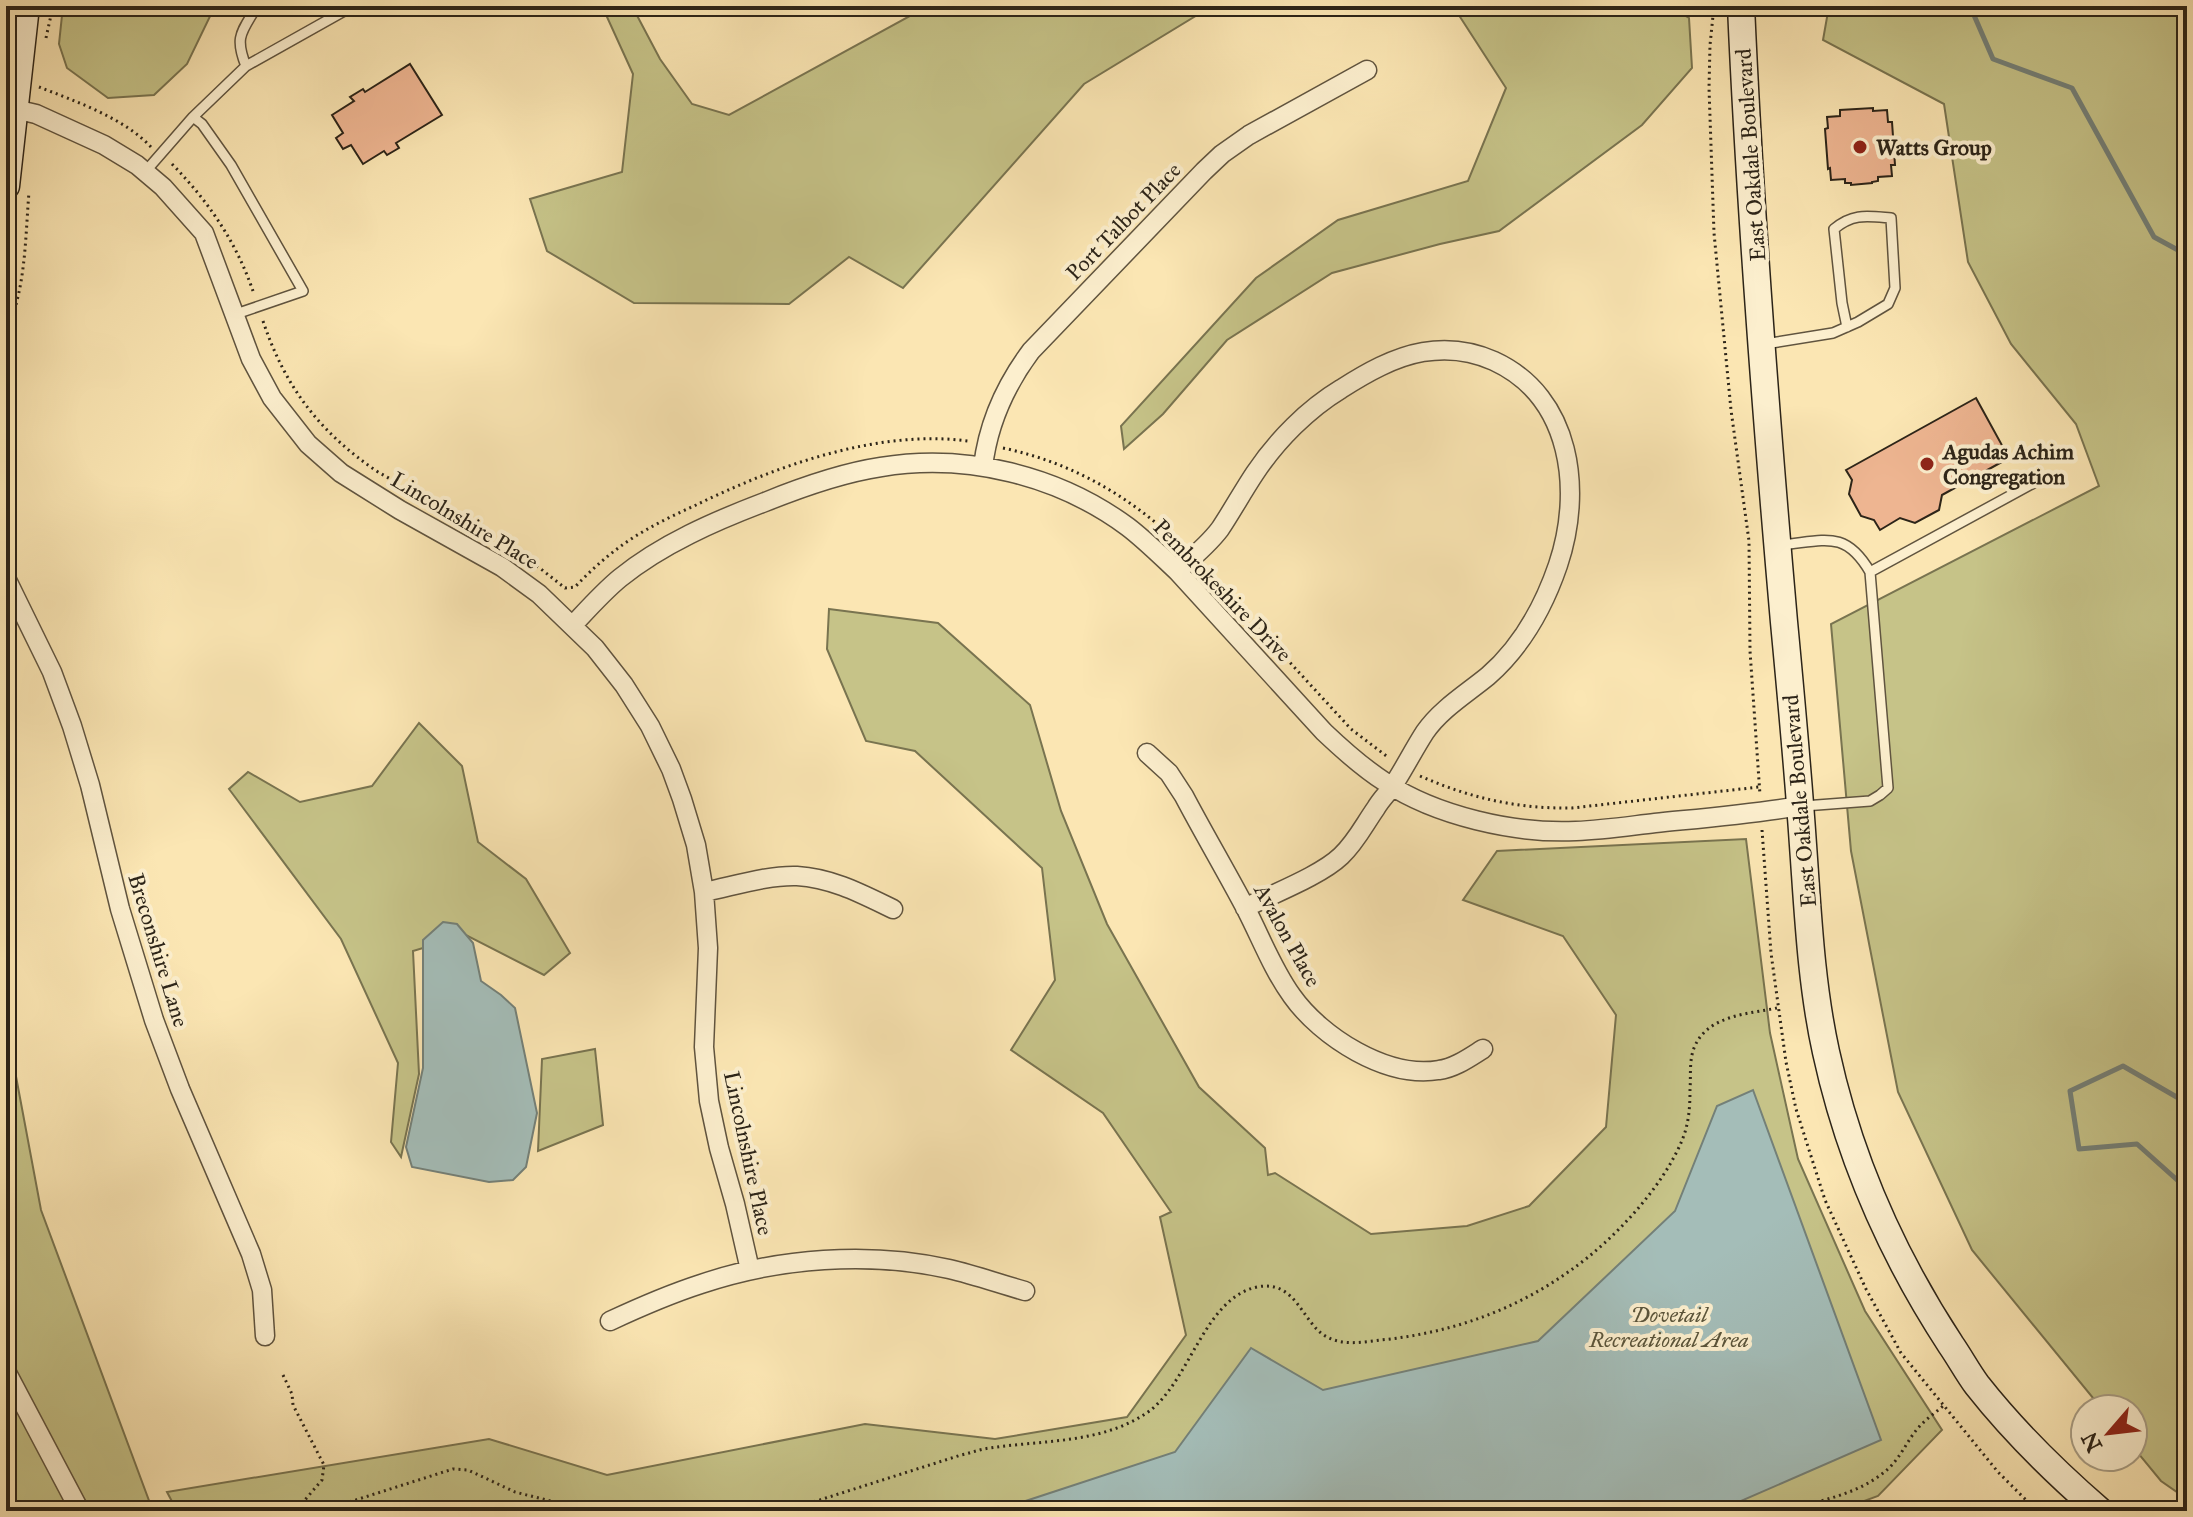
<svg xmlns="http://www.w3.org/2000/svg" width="2193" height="1517" font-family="'IM FELL Great Primer',serif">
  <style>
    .green { fill: #c6c388; stroke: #797450; stroke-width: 2 }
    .water { fill: #a4bdb8; stroke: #748078; stroke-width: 2 }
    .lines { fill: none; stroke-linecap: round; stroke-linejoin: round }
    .stream { stroke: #748078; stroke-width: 5 }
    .building { fill: #eeb591; stroke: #2c2418; stroke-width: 2 }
    .lane-casing { stroke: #60543f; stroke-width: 12 }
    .street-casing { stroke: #60543f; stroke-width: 21 }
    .secondary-casing { stroke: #2c2418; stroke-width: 29 }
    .path { stroke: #2c2418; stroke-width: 3; stroke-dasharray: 2 4; stroke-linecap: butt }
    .lane { stroke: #fcefce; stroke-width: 9 }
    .street { stroke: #fcefce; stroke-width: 18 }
    .secondary { stroke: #fcefce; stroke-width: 26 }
    .poi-dot { fill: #8f2418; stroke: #fcefce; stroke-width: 3 }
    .labels { text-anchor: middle; stroke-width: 8; stroke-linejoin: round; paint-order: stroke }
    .poi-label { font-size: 22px; font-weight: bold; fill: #2c2418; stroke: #fcefce; text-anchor: start }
    .street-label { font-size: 22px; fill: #2c2418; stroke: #fcefce }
    .park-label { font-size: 22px; font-style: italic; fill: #5a543a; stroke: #fcefce }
  </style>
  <rect width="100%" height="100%" fill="#fbe6b3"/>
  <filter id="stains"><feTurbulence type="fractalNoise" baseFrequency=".0025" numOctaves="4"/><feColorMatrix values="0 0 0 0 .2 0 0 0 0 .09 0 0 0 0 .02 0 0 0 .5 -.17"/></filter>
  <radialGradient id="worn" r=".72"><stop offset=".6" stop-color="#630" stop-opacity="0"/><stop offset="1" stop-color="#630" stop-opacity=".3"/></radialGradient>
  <path class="green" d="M63,6H215L187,64L154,95L108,98L67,68L59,44Z
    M602,6H632L660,59L692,104L729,115L928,6H1212L1084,84L903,288L849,257L789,304L634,303L547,251L530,199L622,172L633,74Z
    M1453,6H1669L1689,18L1692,68L1642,125L1499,231L1440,244L1332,273L1227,340L1163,414L1124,449L1121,426L1256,278L1338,220L1468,181L1506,88Z
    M1829,6H2187V1499L2161,1481L2133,1447V1409H2102L1972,1250L1898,1092L1851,851L1831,624L2099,486L2076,424L2011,344L1968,262L1944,104L1823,40Z
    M829,609L938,623L1030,705L1061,811L1107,924L1199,1087L1265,1148L1268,1175L1275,1173L1371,1234L1467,1226L1529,1206L1606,1127L1616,1015L1563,936L1463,900L1497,851L1746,839L1770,1033L1798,1159L1865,1311L1942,1430L1878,1496L1837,1511H177L167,1492L489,1439L607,1475L865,1424L995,1439L1127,1417L1186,1335L1160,1217L1171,1212L1103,1113L1011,1050L1055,980L1042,868L915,751L866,741L827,649Z
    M419,723L462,766L478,842L526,879L570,953L544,975L466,935L413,951L419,1074L401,1157L391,1142L398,1063L341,939L229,789L248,772L300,802L372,786Z
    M6,1023L41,1210L151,1506L146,1511H6Z
    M595,1049L603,1125L538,1151L542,1059Z"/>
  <path class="water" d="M443,922L457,924L473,943L481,981L501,995L515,1008L537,1113L526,1167L513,1180L489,1182L412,1167L406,1147L423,1068V940Z
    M1753,1090L1881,1440L1718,1511H995L1175,1452L1251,1348L1323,1390L1538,1341L1675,1211L1717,1106Z"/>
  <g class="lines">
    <path class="stream" d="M1970,6L1993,59L2072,88L2154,237L2187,255
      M2187,1103L2123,1066L2070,1091L2079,1149L2137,1144L2185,1187L2187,1194"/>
  </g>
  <path class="building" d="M410,64L442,115L396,143L399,148L387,155L384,151L363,164L351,145L343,149L336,138L343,133L332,115L354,101L350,97L363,89L365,92Z
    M1873,108V111L1887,110L1888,122H1892L1895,165H1891L1892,176L1878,177V181L1872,182V183L1851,185V183H1845V179L1831,180L1830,168L1828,169L1825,129L1828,128L1827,117L1840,116V110Z
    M1976,398L2009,458L1942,495L1939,510L1915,523L1900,518L1880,530L1874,520L1861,516L1849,494L1852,480L1846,470Z"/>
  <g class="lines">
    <g class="lane-casing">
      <path id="lane" d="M121,6C135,11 150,12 164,6
        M246,66C234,36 242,32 257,6
        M193,117L246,66L353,6
        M145,172L193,117L202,124L231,165L303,291L236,314
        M1765,344L1833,333L1858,322L1888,304L1895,288L1891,218C1867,216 1853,213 1834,229L1842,303L1847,327
        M1781,545C1824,541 1845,529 1870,572L1888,788L1880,795L1870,801L1804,806
        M1870,572L2039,480"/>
    </g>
    <g class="street-casing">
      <path id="street" d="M6,107L36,114L104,145L137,165L163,187L204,233L251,359L272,398L308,444L341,473L400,510L502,567L539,594L595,648L624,685L650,726L671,769L682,799L696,845L704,892L708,948L704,1047L709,1101L719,1148L735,1204L750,1270
        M983,467C988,423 1005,386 1031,351L1204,171L1222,154L1249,135L1367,70
        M1177,571C1192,558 1208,545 1220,529C1232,511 1243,491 1255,473C1277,440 1308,409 1341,389C1366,373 1394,357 1423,352C1447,348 1472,351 1494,361C1572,397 1583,491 1558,565C1544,606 1521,647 1488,676C1466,694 1441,709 1425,732C1414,749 1405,767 1394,784C1389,792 1381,799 1376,808C1364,825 1356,842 1341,856C1320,876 1272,894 1245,908
        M6,578L52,672L72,726L90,785L120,909L154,1020L180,1089L251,1254L262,1290L265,1336
        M573,625C588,609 603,592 620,578C662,544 715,521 765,502C802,487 841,473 881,467C966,453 1058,475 1128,527C1145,540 1161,556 1177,571L1324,732C1343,750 1363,768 1385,782C1436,816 1515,834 1576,831C1603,830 1629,826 1655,823C1704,818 1752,814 1800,806
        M1147,753L1169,773L1184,796C1204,834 1226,871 1246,909C1261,938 1273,970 1292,996C1321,1037 1387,1079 1439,1070C1455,1068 1470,1057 1483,1049
        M704,892C734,886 767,875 797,876C832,878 862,894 893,909
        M610,1321C640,1307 670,1294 701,1284C778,1258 869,1251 949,1269C975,1275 1000,1284 1025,1291
        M6,1371L80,1511"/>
    </g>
    <g class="secondary-casing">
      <path id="secondary" d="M1741,6C1750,211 1766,417 1784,622C1791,696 1798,771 1803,845C1808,914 1811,984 1826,1052C1849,1158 1892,1255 1951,1345C1960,1358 1968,1373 1977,1385C2014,1432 2056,1473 2100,1511
        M6,186L26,6"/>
    </g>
    <path class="path" d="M1714,6L1710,45L1709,88L1714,233L1731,410L1749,541L1750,651L1760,795
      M46,38L53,6
      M39,87C75,101 124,118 151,147
      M172,164C209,202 237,243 254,294
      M263,321C285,387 320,433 378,472L510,547L541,569L565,588L575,587C592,569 610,553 631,539C651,526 674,515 696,505C776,466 878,429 968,441
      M6,333C26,288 25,241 29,192
      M1003,448C1073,463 1129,496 1180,544
      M1205,570L1351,729L1389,758
      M1420,776C1470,798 1518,809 1572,808L1759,787
      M1762,830L1771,953L1786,1062L1796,1109L1825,1200L1866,1289L1901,1353L1998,1472L2037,1511
      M283,1375L292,1394L293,1405L324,1465L322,1480L304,1501L300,1511
      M321,1511L453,1469L468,1470L515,1492L590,1511
      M785,1511L961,1455C971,1453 980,1449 990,1448C1042,1440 1102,1444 1148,1412C1190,1382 1204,1298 1257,1287C1297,1279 1302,1324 1327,1337C1344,1346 1363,1342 1381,1340C1450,1333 1514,1311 1571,1270C1614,1240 1664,1186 1683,1138C1689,1122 1690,1106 1690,1090C1691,1076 1689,1061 1694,1048C1707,1015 1748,1014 1777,1008
      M1781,1511C1818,1501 1861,1495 1890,1467C1902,1455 1908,1439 1919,1427C1926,1419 1935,1413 1943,1406"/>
    <use href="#lane" class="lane"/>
    <use href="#street" class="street"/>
    <use href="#secondary" class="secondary"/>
  </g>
  <g class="poi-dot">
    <circle cx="1860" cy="147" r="8"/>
    <circle cx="1927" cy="464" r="8"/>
  </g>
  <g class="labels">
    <g class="poi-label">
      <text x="1876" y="155">Watts Group</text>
      <text x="1943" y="459">Agudas Achim<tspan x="1943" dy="25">Congregation</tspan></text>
    </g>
    <g class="street-label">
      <text transform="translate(1750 155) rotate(-94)" y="8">East Oakdale Boulevard</text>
      <text transform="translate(1123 221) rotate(-46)" y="8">Port Talbot Place</text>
      <text transform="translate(465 520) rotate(31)" y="8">Lincolnshire Place</text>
      <text transform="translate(1223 590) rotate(46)" y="8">Pembrokeshire Drive</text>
      <text transform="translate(1799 801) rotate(-95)" y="8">East Oakdale Boulevard</text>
      <text transform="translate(1288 935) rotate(61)" y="8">Avalon Place</text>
      <text transform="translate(159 950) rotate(73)" y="8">Breconshire Lane</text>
      <text transform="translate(749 1153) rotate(78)" y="8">Lincolnshire Place</text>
    </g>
    <g class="park-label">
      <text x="1669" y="1322">Dovetail<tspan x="1669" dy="25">Recreational Area</tspan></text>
    </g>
  </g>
  <rect width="2193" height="1517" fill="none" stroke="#fbe6b3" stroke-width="32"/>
  <rect x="8" y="8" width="2177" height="1501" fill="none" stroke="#2c2418" stroke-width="4"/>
  <rect x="16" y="16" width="2161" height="1485" fill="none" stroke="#2c2418" stroke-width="2"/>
  <g transform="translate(2109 1433) rotate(242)"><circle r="38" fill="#fcefce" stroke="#a99e85" stroke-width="2"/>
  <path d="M0-6L14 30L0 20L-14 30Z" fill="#8f2418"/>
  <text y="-12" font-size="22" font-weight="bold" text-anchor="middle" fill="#2c2418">N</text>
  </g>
  <rect width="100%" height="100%" filter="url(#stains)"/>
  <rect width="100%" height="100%" fill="url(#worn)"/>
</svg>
